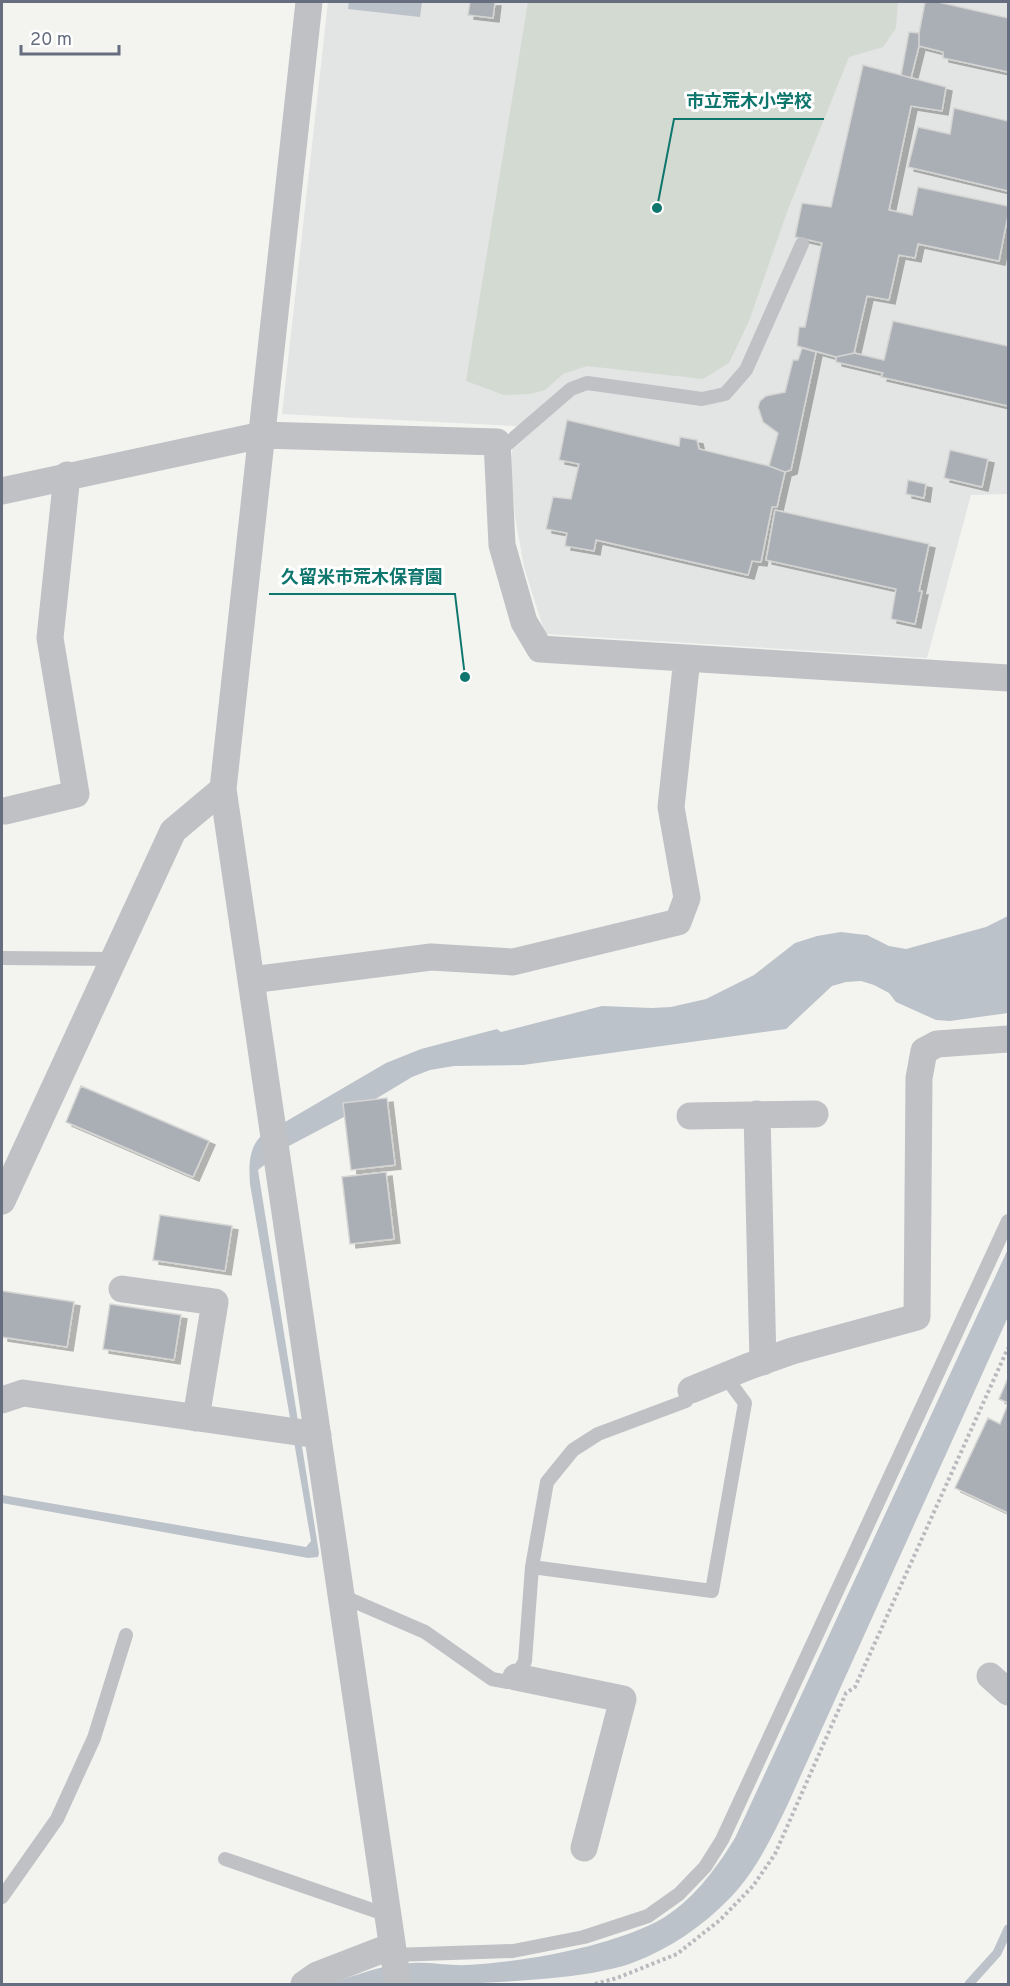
<svg xmlns="http://www.w3.org/2000/svg" width="1010" height="1986" font-family="Overpass,'Noto Sans JP',sans-serif">
  <style>
    .built { fill: #e3e4e4 }
    .green { fill: #d3dad2 }
    .water { fill: #bcc2c9 }
    .lines { fill: none; stroke-linecap: round; stroke-linejoin: round }
    .stream { stroke: #bcc2c9; stroke-width: 9 }
    .building { fill: #aaaeb5; stroke: #d4d5d3; stroke-width: 1.5; filter: url(#shadow) }
    .path { stroke: #b9babd; stroke-width: 4; stroke-dasharray: 3 3; stroke-linecap: butt }
    .lane { stroke: #bfc1c5; stroke-width: 14 }
    .street { stroke: #bfc1c5; stroke-width: 27 }
    .leader { fill: none; stroke: #0f766e; stroke-width: 2 }
    .callout-dot { fill: #0f766e; stroke: #fff; stroke-width: 2 }
    .callout-label { font-size: 18px; text-anchor: middle; font-weight: bold; fill: #0f766e; stroke: #fff; stroke-width: 6; stroke-linejoin: round; paint-order: stroke }
  </style>
  <defs>
    <filter id="shadow"><feDropShadow dx="6" dy="4" stdDeviation="0" flood-color="#0004"/></filter>
  </defs>
  <rect width="100%" height="100%" fill="#f3f4f0"/>
  <path class="built" d="M328,2H1008V494L971,495L927,658L545,634L524,567L515,516L510,464L516,426L282,414Z"/>
  <path class="green" d="M528,2H898L896,28L883,47L849,57L787,212L749,321L729,363L703,379L587,366L563,374L545,390L530,394L504,395L466,381Z"/>
  <path class="water" d="M349,2H422L420,17L348,9Z
    M1008,916V1013L950,1021L936,1020L896,1002L889,993L874,985L861,981L846,982L832,986L786,1029L523,1065L454,1066L430,1070L412,1077L359,1109L287,1147L258,1170L319,1553L318,1557L308,1558L2,1503V1495L306,1547L311,1541L250,1184C249,1167 248,1149 261,1136L386,1063L421,1049L497,1029L501,1032L602,1006L652,1008L671,1007L706,999L754,975L795,943L817,936L841,932L857,934L867,935L889,946L906,949L986,927Z
    M1008,1249V1317L787,1806C771,1839 755,1872 730,1898C702,1927 669,1949 632,1963C619,1968 605,1970 592,1973C508,1986 416,1984 329,1984C357,1975 383,1964 413,1963C431,1962 450,1966 468,1965C524,1962 608,1947 658,1921C691,1903 716,1869 735,1838Z"/>
  <g class="lines">
    <path class="stream" d="M969,1984L997,1953L1008,1929"/>
  </g>
  <path class="building" d="M470,2H495L493,18L468,15Z
    M925,2H938L1008,18V72L943,58V52L919,46V33Z
    M909,32L919,33V46L911,78L901,75Z
    M863,65L946,87L942,111L911,106L889,210L912,215L918,187L1008,206V215L999,261L918,244L915,258L899,255L889,300L867,296L854,353L836,357L797,346L799,327H805L822,243L795,237L802,203L831,207Z
    M954,108L1008,121V191L908,167L918,127L950,134Z
    M893,321L1008,346V406L881,377L883,373L836,362V357L854,353L884,360Z
    M802,348L816,352L791,470L785,472L769,466L778,433L763,422L758,407L760,401L766,396L785,392L793,360H798Z
    M567,420L679,446L680,437L697,440L699,449L769,466L785,472L777,507H772L761,562L752,561L748,575L596,540L594,551L565,546L567,533L546,529L553,497L571,499L579,464L559,460Z
    M950,450L988,459L982,487L944,478Z
    M908,480L926,484L924,498L906,494Z
    M775,510L929,544L919,591H922L915,624L891,619L896,589L766,560Z
    M81,1086L209,1141L193,1177L66,1122Z
    M387,1098L395,1165L351,1170L343,1103Z
    M386,1172L394,1239L350,1244L342,1177Z
    M160,1215L232,1226L225,1271L153,1260Z
    M2,1291L74,1302L67,1347L2,1337Z
    M110,1304L181,1315L174,1360L103,1349Z
    M1008,1378V1403L999,1399Z
    M1008,1404V1513L955,1488L988,1418L1000,1424Z"/>
  <g class="lines">
    <path class="path" d="M595,1984L617,1978L677,1954L720,1920L753,1886L775,1854L846,1693L855,1687L1008,1348"/>
    <path class="lane" d="M498,452L571,389L587,383L702,399L725,394L746,370L802,244
      M2,958L114,959
      M532,1567L712,1591L745,1403L725,1376
      M342,1596L425,1632L492,1679L508,1682L516,1677L525,1661L532,1567L547,1482L573,1450L598,1434L686,1401L691,1390
      M225,1859L387,1915
      M2,1897L57,1819L94,1738L126,1635
      M393,1955L513,1951L584,1937L648,1916L679,1894L705,1867L722,1840L1008,1221"/>
    <path class="street" d="M309,2L223,789L398,1984
      M2,491L262,435L497,442L502,545L524,622L540,649L1008,678
      M5,811L76,794L50,638L67,475
      M251,980L431,957L513,962L678,922L687,898L671,807L687,658
      M757,1114L763,1362
      M690,1116L815,1114
      M2,1201L173,831L223,789
      M122,1289L215,1302L196,1418
      M691,1390L747,1367L792,1351L917,1317L919,1078L924,1051L937,1044L1008,1039
      M2,1400L23,1393L318,1435
      M990,1676L1008,1692
      M516,1677L623,1699L584,1848
      M304,1984L317,1975L392,1946"/>
  </g>
  <path class="leader" d="M657 208L674 119H824M465 677L455 594H269"/>
  <g class="callout-dot">
    <circle cx="657" cy="208" r="6"/>
    <circle cx="465" cy="677" r="6"/>
  </g>
  <g class="callout-label">
    <text x="749" y="107">市立荒木小学校</text>
    <text x="362" y="583">久留米市荒木保育園</text>
  </g>
  <rect width="1010" height="1986" fill="none" stroke="#656d7e" stroke-width="6"/>
  <path d="M21 45v9h98v-9" fill="none" stroke="#656d7e" stroke-width="3"/>
  <text x="30" y="45" font-size="18" fill="#656d7e" stroke="#ffffff" stroke-width="4.5" paint-order="stroke">20 m</text>
</svg>
